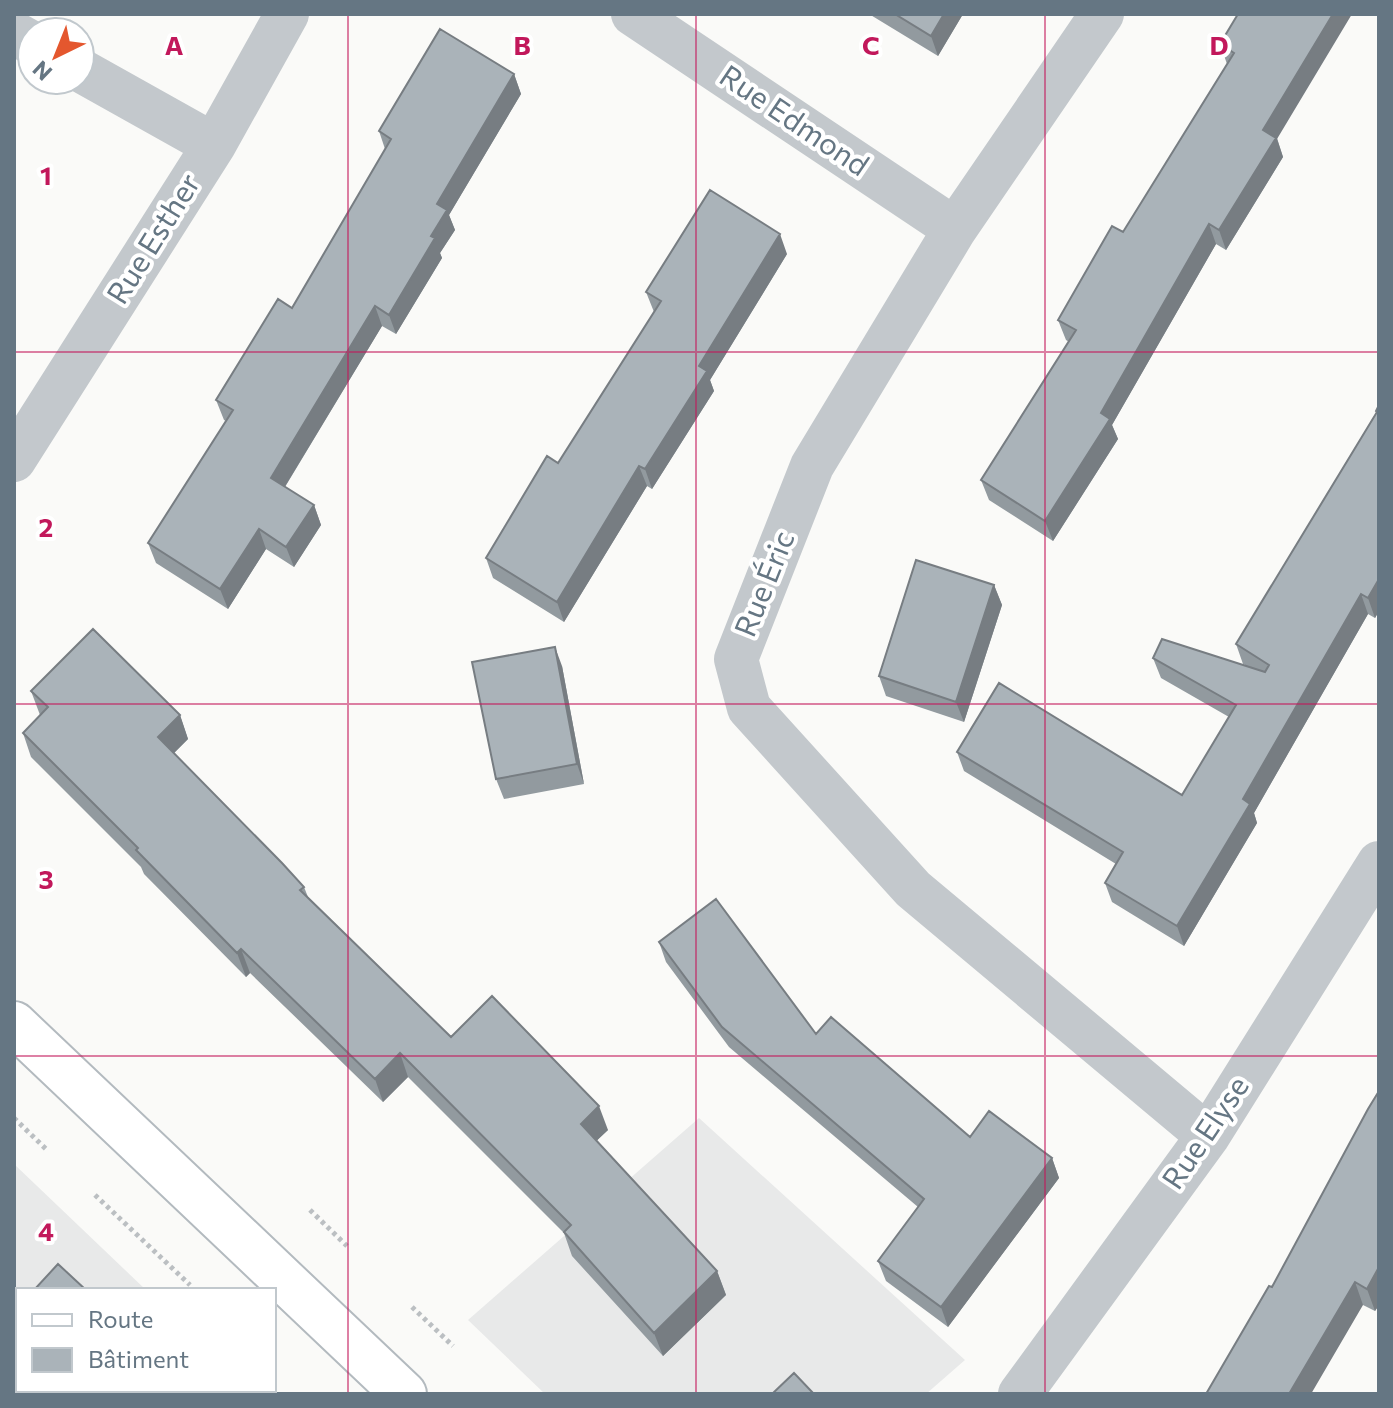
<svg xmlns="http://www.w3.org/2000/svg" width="1393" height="1408" font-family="Commissioner,sans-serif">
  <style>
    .built { fill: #e8e9e9 }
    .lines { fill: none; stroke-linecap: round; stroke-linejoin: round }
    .secondary-casing { stroke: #b3babf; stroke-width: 48 }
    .path { stroke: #bbbfc2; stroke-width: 5; stroke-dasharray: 4 4; stroke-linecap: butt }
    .minor { stroke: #c3c8cc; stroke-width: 44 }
    .secondary { stroke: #fff; stroke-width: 44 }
    .wall { fill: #929a9f }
    .shaded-wall { fill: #777d82 }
    .building { fill: #aab3b9; stroke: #777d82; stroke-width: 2 }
    .grid { fill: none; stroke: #c2185b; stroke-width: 2; stroke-opacity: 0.55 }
    .labels { text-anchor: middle; stroke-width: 8; stroke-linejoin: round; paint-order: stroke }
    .street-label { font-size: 30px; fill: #657683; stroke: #fff }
    .grid-label { font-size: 26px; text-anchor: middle; font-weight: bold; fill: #c2185b; stroke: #fff; stroke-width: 8; stroke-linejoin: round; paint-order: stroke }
  </style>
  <rect width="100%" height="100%" fill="#fafaf8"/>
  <path class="built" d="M699,1118L965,1360L926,1394H545L468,1320Z
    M14,1164L146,1290H18V1390H250L255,1394H14Z"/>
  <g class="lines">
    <g class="secondary-casing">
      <path id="secondary" d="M14,1024L404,1394"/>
    </g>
    <path class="path" d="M14,1118L48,1151
      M95,1195L190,1285
      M310,1210L347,1246
      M412,1307L453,1346"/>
    <path class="minor" d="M633,14L955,229
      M1102,14L955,229L812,466L736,659L749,708L913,889L1208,1136
      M14,33L32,43
      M80,70L214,145
      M14,460L214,145L287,14
      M1020,1394L1208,1136L1379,863"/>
    <use href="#secondary" class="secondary"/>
  </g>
  <path class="wall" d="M869,14H963L938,56Z
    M1238,14L1283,157L1226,250L1216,244L1112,425L1118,439L1053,541L989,500L981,480L1069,342L1066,340L1058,320L1123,232L1227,64L1220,44Z
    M514,74L521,94L449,215L455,230L440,253L442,258L396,334L382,326L285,487L314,505L321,525L294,567L266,549L228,609L156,563L148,543L226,421L224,420L216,400L292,308L385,149L379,131Z
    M787,254L710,380L714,391L652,489L647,486L564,622L493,578L486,558L558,463L654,312L646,292Z
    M1379,405V611L1375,618L1368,614L1254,813L1257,823L1184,946L1112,902L1105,883L1116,864L964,771L957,752L1182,795L1229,717L1161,678L1153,658L1247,666L1243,664L1236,644L1376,413V411Z
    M994,585L1002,605L964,722L886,696L879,676Z
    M562,666L584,784L504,799L496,779Z
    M31,691L180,715L188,739L174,753L304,887L308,897L451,1037L608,1130L596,1141L717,1271L726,1295L663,1356L572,1256L564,1233L408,1077L383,1102L250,973L246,977L144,874L141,867L31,757L23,733L40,715Z
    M659,942L816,1034L970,1137L1052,1158L1059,1178L948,1327L886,1281L878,1261L918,1207L729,1047L666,962Z
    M1379,1091V1305L1375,1311L1363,1305L1272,1287Z"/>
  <path class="shaded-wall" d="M944,14H963L938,56L931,36Z
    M1333,14H1352L1277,139L1283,157L1226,250L1219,230L1263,130Z
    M514,74L521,94L449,215L455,230L440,253L442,258L396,334L389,315L431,236L437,204Z
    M1209,224L1216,244L1112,425L1118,439L1053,541L1045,521L1101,413Z
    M780,234L787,254L710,380L714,391L652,489L645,469L699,366Z
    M375,306L382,326L278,498L271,478Z
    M639,466L647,486L564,622L557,602Z
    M314,505L321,525L294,567L286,547Z
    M259,529L266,549L228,609L220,589Z
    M1379,579V611L1375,618L1368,598Z
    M994,585L1002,605L964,722L956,702Z
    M1361,594L1368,614L1254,813L1257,823L1184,946L1177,926L1243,799Z
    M555,647L562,666L584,784L577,764Z
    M180,715L188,739L167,760L158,737Z
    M241,949L250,973L246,977L237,953Z
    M400,1053L408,1077L383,1102L375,1079Z
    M599,1106L608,1130L589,1148L581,1124Z
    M1052,1158L1059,1178L948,1327L941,1307Z
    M1379,1267V1305L1375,1311L1367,1289Z
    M717,1271L726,1295L663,1356L654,1333Z
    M1355,1282L1363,1305L1311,1394H1289Z"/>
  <path class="building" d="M895,14H944L931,36Z
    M1238,14H1333L1263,130L1276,138L1219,230L1209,224L1101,413L1110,419L1045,521L981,480L1076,330L1058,320L1112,226L1123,232L1234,53L1220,44Z
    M440,29L514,74L437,204L447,210L431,236L435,238L389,315L375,306L271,478L314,505L286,547L259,529L220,589L148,543L233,410L216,400L278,299L292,308L391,139L379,131Z
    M710,190L780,234L699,366L707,371L645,469L639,466L557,602L486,558L547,456L558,463L661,301L646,292Z
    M1379,405V579L1368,598L1361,594L1243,799L1250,804L1177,926L1105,883L1123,852L957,752L999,683L1182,795L1236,705L1153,658L1162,639L1265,672L1269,665L1236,644L1377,412L1376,411Z
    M916,560L994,585L956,702L879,676Z
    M93,629L180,715L158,737L282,863L304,887L300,890L451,1037L492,996L599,1106L581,1124L717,1271L654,1333L564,1232L571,1225L400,1053L375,1079L241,949L237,953L136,850L138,848L23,733L48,707L31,691Z
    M555,647L577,764L496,779L472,662Z
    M716,899L816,1034L831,1017L970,1137L989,1111L1052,1158L941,1307L878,1261L924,1199L722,1027L659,942Z
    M1379,1091V1267L1367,1289L1355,1282L1289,1394H1206L1269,1286L1272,1287L1368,1109Z
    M58,1264L86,1290H34Z
    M18,1307V1390H159L165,1394H14V1311Z
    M794,1373L814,1394H772Z"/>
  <path class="grid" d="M348,14V1394M696,14V1394M1045,14V1394M14,352H1379M14,704H1379M14,1056H1379"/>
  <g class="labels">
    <g class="street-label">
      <text transform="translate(794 121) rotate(34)" y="10">Rue Edmond</text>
      <text transform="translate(154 239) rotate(-58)" y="10">Rue Esther</text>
      <text transform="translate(765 584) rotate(-68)" y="10">Rue Éric</text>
      <text transform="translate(1206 1133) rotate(-56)" y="10">Rue Elyse</text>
    </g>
  </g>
  <g class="grid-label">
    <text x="174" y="55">A</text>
    <text x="522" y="55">B</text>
    <text x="871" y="55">C</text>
    <text x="1219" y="55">D</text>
    <text x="46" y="185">1</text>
    <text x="46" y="537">2</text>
    <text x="46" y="889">3</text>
    <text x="46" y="1241">4</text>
  </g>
  <rect width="1393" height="1408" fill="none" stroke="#657683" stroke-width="32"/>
  <rect x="16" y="1288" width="260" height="104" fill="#ffffff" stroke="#c1c8cd" stroke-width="2"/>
  <rect x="32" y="1314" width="40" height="12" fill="#ffffff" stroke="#c1c8cd" stroke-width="2"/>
  <text x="88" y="1328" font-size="24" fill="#657683">Route</text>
  <rect x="32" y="1348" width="40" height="24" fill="#aab3b9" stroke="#c1c8cd" stroke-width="2"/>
  <text x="88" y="1368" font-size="24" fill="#657683">Bâtiment</text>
  <g transform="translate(56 56) rotate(223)"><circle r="38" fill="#ffffff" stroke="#c1c8cd" stroke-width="2"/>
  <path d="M0-6L14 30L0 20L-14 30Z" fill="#e4572e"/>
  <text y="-12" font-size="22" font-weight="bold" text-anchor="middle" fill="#657683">N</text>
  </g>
</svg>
